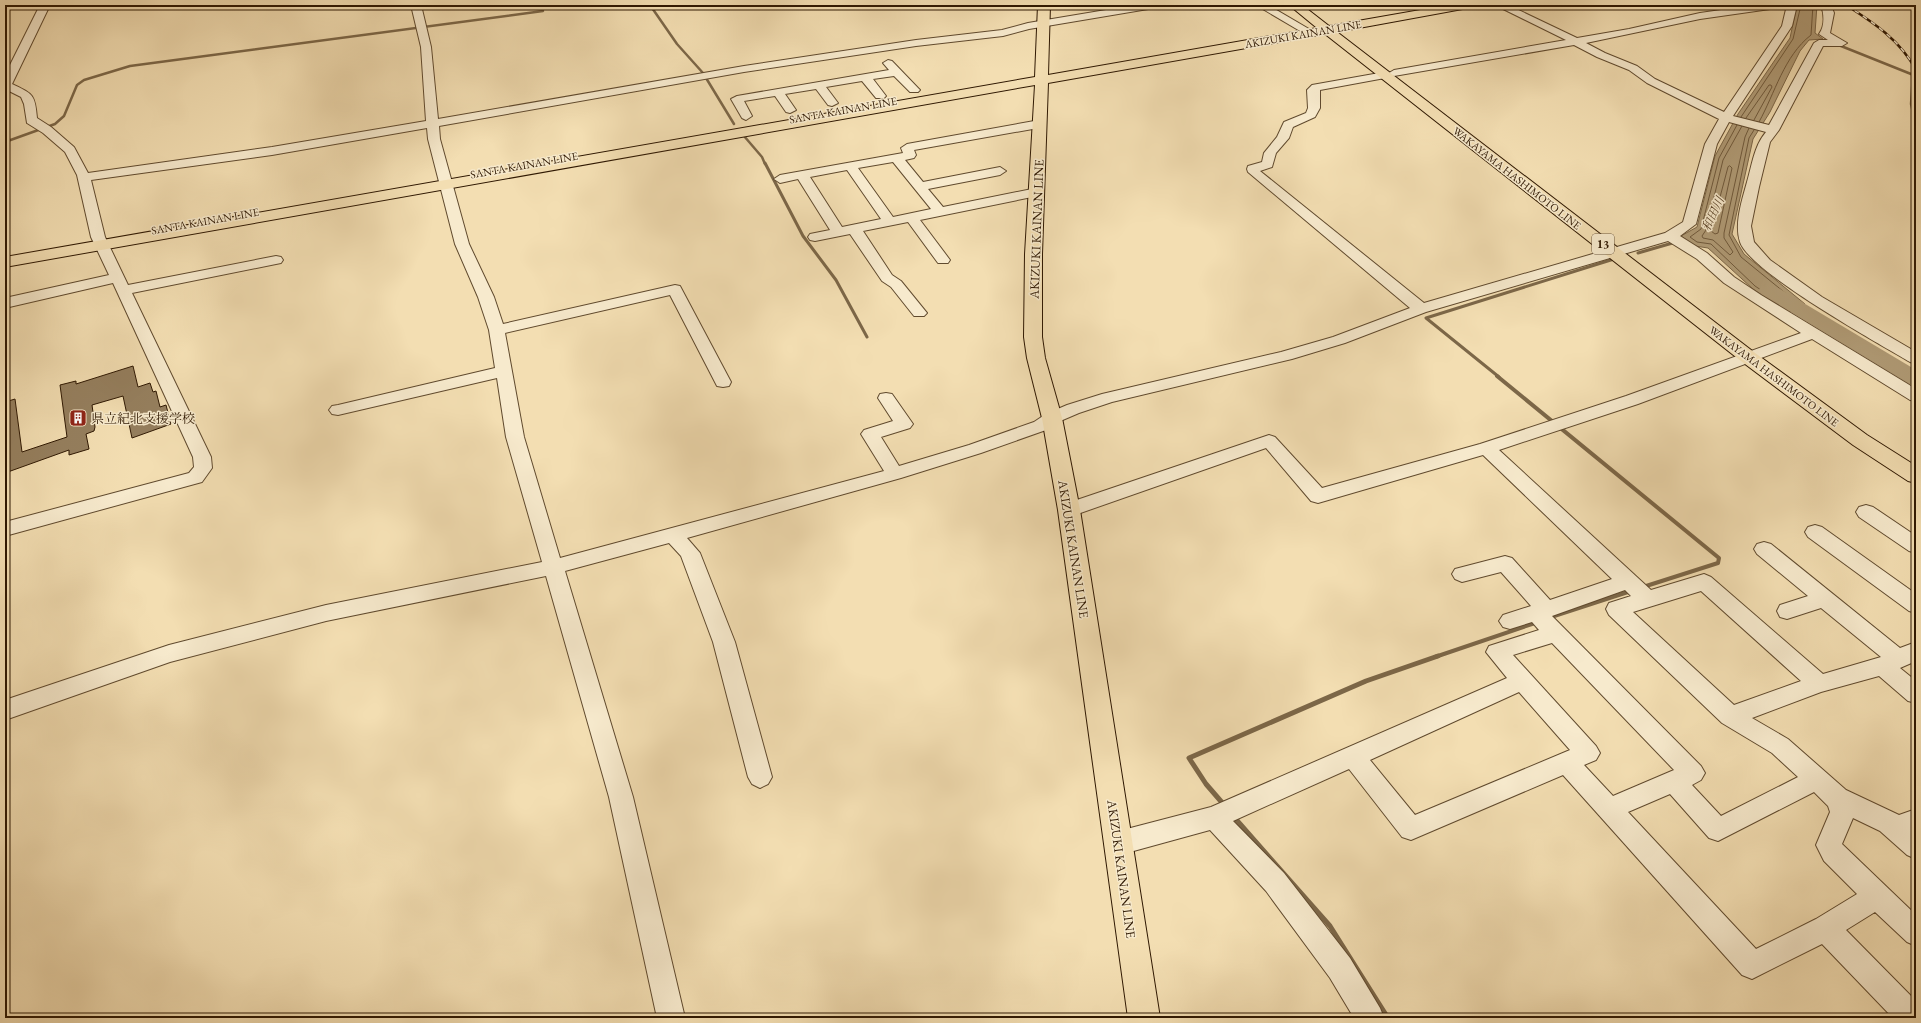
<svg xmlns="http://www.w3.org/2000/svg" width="1921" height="1023" font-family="'EB Garamond','Noto Serif JP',serif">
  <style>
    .water { fill: #b09b76; stroke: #7c6748 }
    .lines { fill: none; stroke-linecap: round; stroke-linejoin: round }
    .shore { stroke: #705a3c; stroke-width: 1 }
    .stream-far3 { stroke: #7c6748; stroke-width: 2.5 }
    .stream-far2 { stroke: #7c6748; stroke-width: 3 }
    .stream-far1 { stroke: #7c6748; stroke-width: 4 }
    .stream { stroke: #7c6748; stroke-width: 5 }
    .river { fill: #b09b76; fill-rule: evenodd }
    .building { fill: #957f5e; stroke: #2f1802 }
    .minor-casing { stroke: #604a2e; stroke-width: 2 }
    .major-casing { stroke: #2f1802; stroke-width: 2 }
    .minor { fill: #f7eacd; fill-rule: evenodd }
    .major { fill: #f3deb2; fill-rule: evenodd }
    .rail-casing { stroke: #2f1802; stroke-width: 2.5 }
    .rail { stroke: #f7eacd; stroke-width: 1.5; stroke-dasharray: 5; stroke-linecap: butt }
    .labels { text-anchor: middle; stroke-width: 3; stroke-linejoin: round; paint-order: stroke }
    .far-street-label { font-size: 11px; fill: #2f1802; stroke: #f7eacd }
    .far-water-label { font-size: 12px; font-style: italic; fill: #634c30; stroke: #f7eacd }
    .shield { fill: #f7eacd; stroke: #6b573f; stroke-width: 1 }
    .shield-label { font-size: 12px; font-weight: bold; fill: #2f1802 }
    .street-label { font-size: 13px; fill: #2f1802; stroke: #f7eacd }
    .poi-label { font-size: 13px; fill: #2f1802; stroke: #f7eacd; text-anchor: start }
  </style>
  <rect width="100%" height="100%" fill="#f3deb2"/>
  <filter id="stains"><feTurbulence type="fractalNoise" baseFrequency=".005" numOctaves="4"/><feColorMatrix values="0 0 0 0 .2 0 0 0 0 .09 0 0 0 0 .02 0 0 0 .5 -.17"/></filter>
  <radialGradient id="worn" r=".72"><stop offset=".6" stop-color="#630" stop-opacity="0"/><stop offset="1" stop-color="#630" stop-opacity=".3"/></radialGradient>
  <path class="water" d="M1797,5H1817L1815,33L1823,39L1809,40L1800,51L1770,112L1753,139L1732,234L1744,254L1805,304L1788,313L1753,289L1708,248L1695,246L1681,236L1697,227L1715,156L1738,114L1790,38Z"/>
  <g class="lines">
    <path class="shore" d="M1741,117L1793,39L1801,5
      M1746,118L1769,85H1771L1772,87L1754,120
      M1759,122C1775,93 1784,56 1811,35L1813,5
      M1737,125L1719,158L1701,229L1690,237L1697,242L1711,244L1755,286L1788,308L1795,304V301L1741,257L1729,235L1749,138L1754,130
      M1742,126L1723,160L1706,230L1702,236L1703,238L1713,240L1730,255L1733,252L1724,238V233L1745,137L1749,128
      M1730,166L1732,168L1718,233L1715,234L1711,231L1728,167Z"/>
    <path class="stream-far3" d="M650,5L677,44L703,73L734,124
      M1836,44L1916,76
      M1913,75L1911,104L1916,125
      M744,136L762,157L765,164
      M5,142L55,124L64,116L77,85L84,80L130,66L543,11L540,5"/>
    <path class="stream-far2" d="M765,163L803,236L836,280L867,337
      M1638,253L1676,242
      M1499,377L1426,318L1614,259"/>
    <path class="stream-far1" d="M1497,376L1719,558L1718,563L1643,587
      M1548,618L1631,591
      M1435,657L1538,622"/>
    <path class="stream" d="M1225,806L1206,784L1189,758L1366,681L1438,656
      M1233,816L1330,926L1388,1018"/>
    <path class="river" d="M1768,284L1775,286L1916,370V385L1909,384L1761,294L1759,290L1761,286Z"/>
  </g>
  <path class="building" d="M133,366L138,387L150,383L153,392L156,391L160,407L166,405L171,424L132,438L123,396L92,405L95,427L94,431L86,434L89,449L69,455V450L5,473V402L15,399L22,452L67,437L60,385L76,381V384Z"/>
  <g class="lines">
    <g class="minor-casing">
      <path id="minor" d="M40,5H50L12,84C33,94 35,94 37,118L51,127L74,147L88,173L272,147L426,121L421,47L411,5H421L431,47L438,119L744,66L916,40L1002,30L1028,23L1136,5H1159L1154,8L1029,29L1003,36L916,46L744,72L439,126L440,139L469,244L494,297L503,324L675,285L680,286L731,382L729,386L723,387L717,386L670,295L505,333L524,437L560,558L884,471L861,434L864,430L893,421L878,398L880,394L886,393L892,394L913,424L910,428L881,437L899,466L969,445L1034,422L1046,414L1067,405L1102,394L1281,352L1333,337L1410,308L1248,172L1247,169L1248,166L1262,162L1264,153L1277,137L1284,122L1306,113L1308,108L1307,90L1312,85L1385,72L1389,73L1394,70L1566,40L1495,5H1508L1577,38L1629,29L1700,13L1756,5H1782L1777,8L1700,19L1586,43L1605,53L1637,66L1655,79L1724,112L1782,26L1787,5H1797L1792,26L1733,116L1769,125L1814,43L1819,40H1828L1819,34C1825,26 1824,14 1821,5H1831L1834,13L1830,33L1847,43L1842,46H1823L1779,130L1770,142L1759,187L1751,226L1754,242L1770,260L1822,297L1916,352V364L1910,362C1878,343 1750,272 1740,242C1734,224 1742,200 1747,182C1752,165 1754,146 1766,132L1729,122L1717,144L1696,224L1680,236L1707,253L1734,277L1761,295L1916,389V401L1910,400L1812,339L1638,404L1499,450L1651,590L1704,574L1711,577L1823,674L1881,657L1821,608L1787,619L1780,617L1777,611L1780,605L1808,596L1757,554L1754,549L1757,544L1764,542L1771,544L1900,648L1916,642V661L1900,668L1916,681V703L1908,701L1879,676L1821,692L1752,718L1788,739L1846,790L1899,815L1916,809V859L1907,855L1880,831L1853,818L1842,844L1916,915V946L1907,942L1875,912L1846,930L1916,1001V1018H1893L1822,944L1752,979L1742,975L1563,775L1411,840L1402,837L1349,769L1233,821L1284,873L1350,958L1380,1008L1384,1018H1354L1330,978L1266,891L1210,830L1119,855L1110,851L1106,843L1110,835L1119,831L1211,807L1507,678L1486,652L1489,646L1539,630L1532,622L1510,629L1503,627L1499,621L1503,615L1531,606L1501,572L1462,582L1455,579L1452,574L1455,569L1505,556L1512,558L1550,600L1612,579L1483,455L1318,503L1311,501L1266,448L1069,517L1062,515L1060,510L1062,505L1269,435L1275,437L1322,488L1480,444L1626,396L1801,333L1724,283L1697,259L1668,241L1426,312L1345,343L1292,359L1112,402L1079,413L1058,422L1046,430L981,453L901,478L687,538L700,553L735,642L772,777L768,784L760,788L752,784L748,777L713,642L681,556L669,543L565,571L633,797L685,1018H657L609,797L546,576L326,621L170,662L5,720V700L169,645L326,605L542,562L506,437L497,378L338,415L332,414L329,410L332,406L338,405L495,368L489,330L478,297L455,244L428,139L427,128L272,155L91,180L105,237L128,285L276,256L281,257L283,260L281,263L276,264L132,293L211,457L212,468L202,482L5,536V522L189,473L194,467L193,457L113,283L5,308V298L109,275L91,237L77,175L65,152L43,133L27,123L24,104L21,97L5,89V75ZM1574,45L1597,57L1629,70L1647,83L1719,119L1705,144L1683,222L1665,233L1424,303L1260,171L1272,167L1276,153L1289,138L1293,127L1315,117L1320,108V90L1385,78L1390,75L1394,76ZM1625,590L1631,596L1609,603L1606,609L1609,615L1722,723L1772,753L1798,777L1721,816L1692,785L1701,780L1705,773L1701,766L1552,616ZM1701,591L1801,681L1734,705L1633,612ZM1552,643L1674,770L1613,796L1584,765L1596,760L1600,753L1596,746L1513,655ZM1519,692L1570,750L1415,815L1370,760ZM1814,792L1828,806L1830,812L1816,845L1824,861L1857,894L1816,919L1756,949L1628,812L1670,794L1709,838L1718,841Z
        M1256,5H1268L1309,29L1308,31H1300Z
        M888,60L892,61L918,88L920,90L918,92H910L894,76L873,79L886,96L884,98H876L862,81L826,87L838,103L832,106L828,105L816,89L785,94L796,110L790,113L786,112L775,96L744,101L752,116L746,120L742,118L731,99L737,96L889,70L883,63Z
        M1040,120L1044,121L1046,124L1044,127L914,150L916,155L914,158L905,160L923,182L1000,167L1006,171L1000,175L928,189L943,207L1037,188L1042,189L1044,192L1042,195L1037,196L920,220L950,260L948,263H938L908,222L863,231L892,275L901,281L927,313L924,316H914L891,287L882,281L850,234L815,241L810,240L808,237L810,234L830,230L798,179L780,183L774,179L780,175L903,153L901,148L907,144ZM893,162L931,209L893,217L858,168ZM847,170L881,219L842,227L810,177Z
        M1866,505L1873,507L1916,536V553L1909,551L1859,517L1856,512L1859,507Z
        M1815,525L1822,527L1916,594V613L1909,611L1808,537L1805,532L1808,527Z"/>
    </g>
    <g class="major-casing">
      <path id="major" d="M1038,5H1050L1048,75L1317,28L1289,5H1302L1329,26L1449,5H1474L1468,8L1337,32L1755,353L1867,435L1916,466V483L1908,481L1853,445L1741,361L1325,34L1048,83L1042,254V337L1045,358L1062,418L1080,510L1160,1018H1128L1058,510L1042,418L1027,358L1024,337L1025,254L1035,85L5,267V257L1035,77Z"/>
    </g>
    <use href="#minor" class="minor"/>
    <use href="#major" class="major"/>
    <g class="rail-casing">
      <path id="rail" d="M1846,5C1874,23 1900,40 1916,70"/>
    </g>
    <use href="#rail" class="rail"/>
  </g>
  <defs>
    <g id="building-square" transform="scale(0.9)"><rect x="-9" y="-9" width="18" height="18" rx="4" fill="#8f2418" stroke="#f7eacd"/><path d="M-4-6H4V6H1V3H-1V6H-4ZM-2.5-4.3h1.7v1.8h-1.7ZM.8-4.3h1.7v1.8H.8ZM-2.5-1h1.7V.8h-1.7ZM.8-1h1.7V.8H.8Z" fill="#fff"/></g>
  </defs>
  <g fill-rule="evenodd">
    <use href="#building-square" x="78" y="418"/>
  </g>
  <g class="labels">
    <g class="far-street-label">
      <text transform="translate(1303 34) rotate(-10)" y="4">AKIZUKI KAINAN LINE</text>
      <text transform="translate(843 110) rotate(-10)" y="4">SANTA KAINAN LINE</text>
      <text transform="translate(524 165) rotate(-10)" y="4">SANTA KAINAN LINE</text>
      <text transform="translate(1517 178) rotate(38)" y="4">WAKAYAMA HASHIMOTO LINE</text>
      <text transform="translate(205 221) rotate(-10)" y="4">SANTA KAINAN LINE</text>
      <text transform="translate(1774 376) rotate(37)" y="4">WAKAYAMA HASHIMOTO LINE</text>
    </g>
    <g class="far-water-label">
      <text transform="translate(1713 214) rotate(-65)" y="4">和田川</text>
    </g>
    <rect class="shield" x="1592" y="234" width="22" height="20" rx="3"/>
    <g class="shield-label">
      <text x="1603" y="248">13</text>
    </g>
    <g class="street-label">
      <text transform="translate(1036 229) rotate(-88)" y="5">AKIZUKI KAINAN LINE</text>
      <text transform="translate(1074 549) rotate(81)" y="5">AKIZUKI KAINAN LINE</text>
      <text transform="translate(1122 869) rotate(82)" y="5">AKIZUKI KAINAN LINE</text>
    </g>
    <g class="poi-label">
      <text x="91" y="423">県立紀北支援学校</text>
    </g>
  </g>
  <rect width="1921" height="1023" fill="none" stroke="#f3deb2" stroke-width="20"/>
  <rect x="6" y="6" width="1909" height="1011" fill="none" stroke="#2f1802" stroke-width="2"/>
  <rect x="10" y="10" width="1901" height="1003" fill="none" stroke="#2f1802"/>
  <rect width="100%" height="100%" filter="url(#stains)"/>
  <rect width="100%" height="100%" fill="url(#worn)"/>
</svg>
